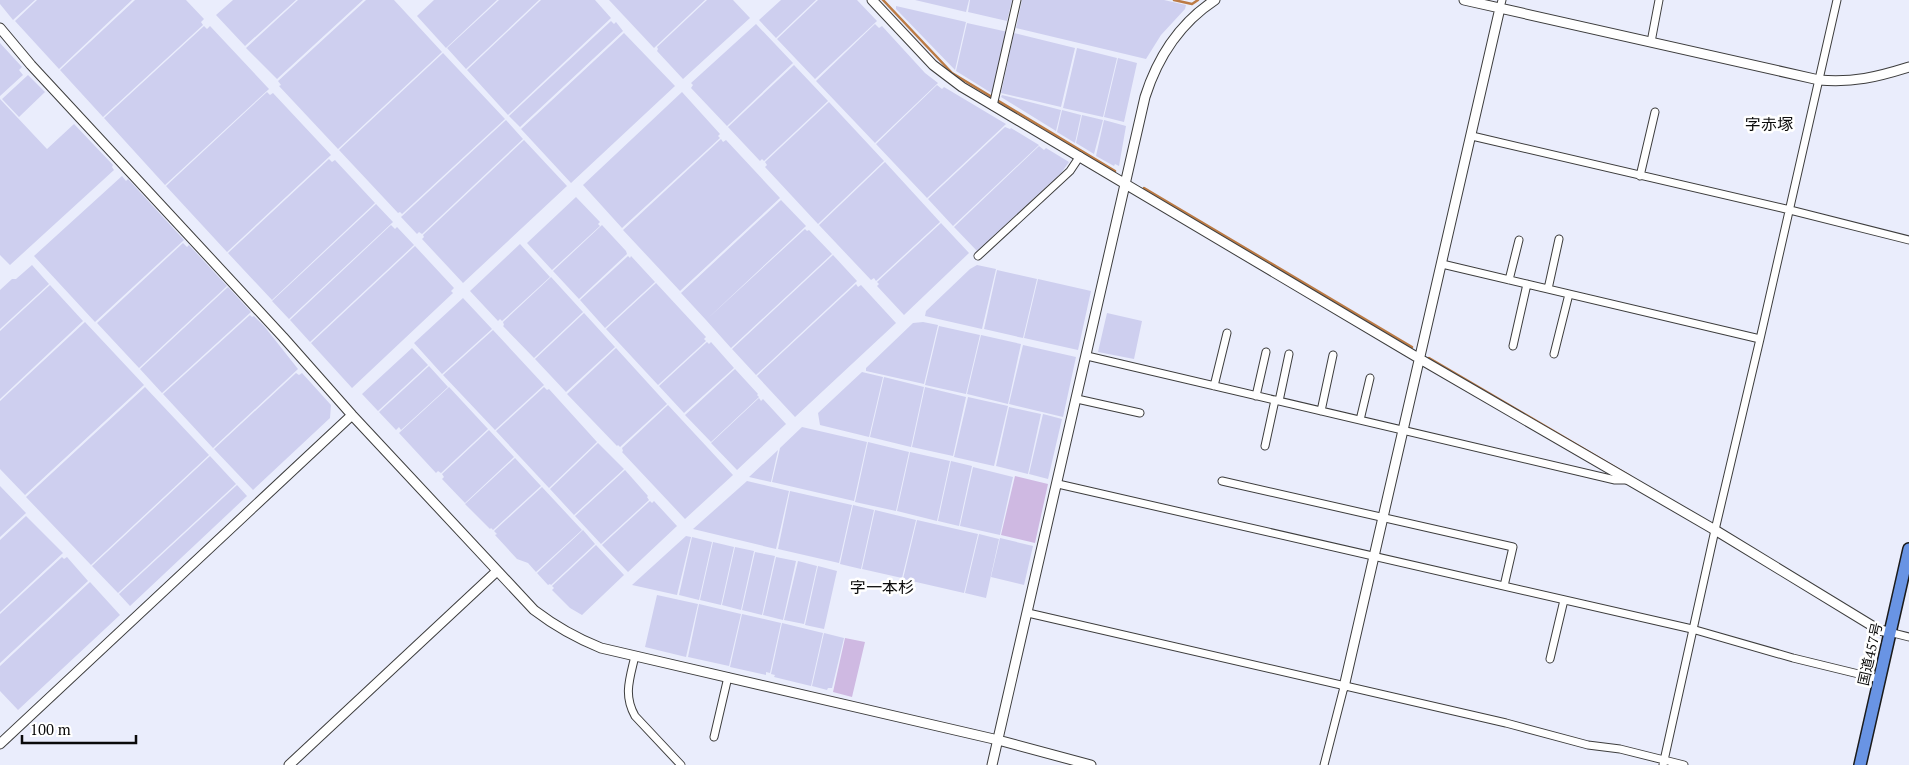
<svg xmlns="http://www.w3.org/2000/svg" width="1909" height="765" font-family="'PT Serif','Noto Sans JP',serif">
  <style>
    .farmland { fill: #cecfef }
    .green { fill: #cfb9e2 }
    .lines { fill: none; stroke-linecap: round; stroke-linejoin: round }
    .stream { stroke: #bc7b45; stroke-width: 2.5 }
    .minor-casing { stroke: #3d3d3d; stroke-width: 9 }
    .tertiary-casing { stroke: #3d3d3d; stroke-width: 11 }
    .trunk-casing { stroke: #1b1b1b; stroke-width: 14 }
    .minor { stroke: #fff; stroke-width: 7 }
    .tertiary { stroke: #fff; stroke-width: 9 }
    .trunk { stroke: #6994e4; stroke-width: 11 }
    .labels { text-anchor: middle; stroke-width: 5; stroke-linejoin: round; paint-order: stroke }
    .street-label { font-size: 14px; fill: #0a0a0a; stroke: #fff }
    .quarter-label { font-size: 16px; fill: #0a0a0a; stroke: #fff }
  </style>
  <rect width="100%" height="100%" fill="#eaedfc"/>
  <path class="farmland" d="M0,0H35L13,20L0,4Z
    M37,0H132L59,69L15,21Z
    M135,0H186L204,19L201,22L203,25L103,117L60,70Z
    M233,0H296L245,46L216,15Z
    M298,0H363L277,79L246,48Z
    M366,0H394L442,52L338,149L279,86L281,85L278,81Z
    M434,0H497L446,48L417,16Z
    M499,0H539L466,69L447,48Z
    M541,0H595L611,18L508,115L467,70Z
    M609,0H705L654,48Z
    M707,0H733L750,18L683,79L657,51L658,49L657,47Z
    M781,0H816L776,38L759,20Z
    M818,0H857L877,21L815,79L777,39Z
    M915,0H969L966,12Z
    M970,0H1012L1007,21L968,12Z
    M1022,0H1164L1186,5L1185,9L1161,35L1146,59L1016,28Z
    M896,6L966,22L955,70L896,9Z
    M611,21L614,24L616,22L623,31L520,127L509,116Z
    M967,23L1008,32L993,94L956,71Z
    M756,24L793,63L727,126L691,88L693,85L691,83Z
    M875,24L879,28L882,26L925,73L938,83L875,143L816,81Z
    M204,26L207,29L210,26L269,89L165,185L104,118Z
    M624,33L675,86L571,183L521,129Z
    M1014,33L1075,48L1061,107L1001,93Z
    M0,43L22,67L19,70L23,75L0,96Z
    M1077,48L1117,58L1103,117L1063,108Z
    M443,53L505,119L402,214L400,212L398,213L339,150Z
    M1118,58L1137,63L1124,122L1104,117Z
    M794,65L828,101L764,161L762,159L760,161L728,127Z
    M28,75L45,92L19,117L2,99Z
    M937,85L942,89L944,87L1006,124L927,198L876,144Z
    M267,92L270,95L273,93L331,155L227,252L166,186Z
    M682,92L720,134L718,136L720,138L622,228L583,185Z
    M1002,95L1061,110L1056,131L1001,97Z
    M0,99L47,149L74,124L113,165L112,167L114,170L10,265L0,255Z
    M829,102L884,161L818,224L765,167L767,165L765,162Z
    M1062,110L1081,115L1075,143L1057,132Z
    M1082,115L1103,120L1094,154L1076,143Z
    M506,120L523,139L422,234L419,232L417,234L401,217Z
    M1104,120L1126,126L1119,166L1115,164L1114,166L1096,156Z
    M1005,127L1010,129L1011,128L1039,145L953,226L928,199Z
    M721,139L723,142L726,140L780,198L680,291L623,230Z
    M524,140L567,186L463,283L422,239L424,237L423,235Z
    M1039,146L1044,150L1046,148L1069,162L1061,173L977,251L954,227Z
    M329,159L332,162L335,160L375,203L272,300L228,253Z
    M885,162L940,222L876,281L874,278L871,280L819,225Z
    M122,176L126,181L128,179L184,240L95,322L34,256Z
    M576,197L600,222L598,224L600,226L552,270L527,243Z
    M781,200L806,226L706,320L681,293Z
    M376,204L393,222L289,319L272,301Z
    M941,223L969,253L904,315L877,286L879,284L877,282Z
    M391,225L395,229L397,227L414,245L310,342L290,320Z
    M602,225L626,251L627,254L579,299L553,271Z
    M805,229L807,231L809,230L832,254L731,348L706,320Z
    M183,243L187,247L189,245L227,286L139,368L97,323Z
    M520,244L550,277L502,321L500,319L498,321L470,291Z
    M415,246L454,288L451,291L453,293L352,388L311,343Z
    M833,255L857,281L756,375L732,349Z
    M628,256L630,258L631,256L655,282L605,328L580,300Z
    M32,265L49,284L0,329V290L12,279H16Z
    M977,265L996,269L982,329L925,316L926,311L970,269Z
    M997,270L1037,279L1023,338L984,329Z
    M551,277L583,312L534,358L503,326L504,325L503,322Z
    M1038,279L1091,291L1078,350L1024,338Z
    M656,283L706,337L704,339L706,341L658,385L606,329Z
    M856,284L858,287L861,285L896,323L795,417L757,376Z
    M50,285L83,321L0,399V331Z
    M228,287L251,312L162,393L140,369Z
    M463,298L492,329L442,374L414,343Z
    M584,313L615,347L566,392L535,359Z
    M1107,313L1142,321L1134,359L1098,352Z
    M250,315L252,317L254,316L264,326L298,369L213,448L163,394Z
    M85,322L144,385L25,495L0,469V401Z
    M923,322L938,325L924,384L866,371V368L913,323Z
    M939,326L980,335L966,394L925,385Z
    M493,330L544,385L495,430L443,375Z
    M981,335L1021,344L1008,404L967,394Z
    M707,342L709,344L711,342L734,368L684,413L659,386Z
    M1023,345L1076,357L1063,417L1009,404Z
    M412,348L428,365L378,411L362,394Z
    M616,348L667,404L620,447L618,445L617,446L567,394Z
    M429,366L448,387L401,430L399,427L396,430L379,412Z
    M735,369L758,394L757,395L759,397L711,442L685,415Z
    M862,372L883,377L869,437L820,425L818,413Z
    M296,373L299,375L302,373L331,405L330,418L253,490L214,449Z
    M884,377L924,387L911,447L870,437Z
    M145,387L209,455L91,565L26,497Z
    M449,387L488,429L441,473L438,471L436,473L399,433Z
    M544,387L547,390L549,389L597,442L549,488L496,431Z
    M925,387L966,397L953,456L912,447Z
    M968,397L1008,406L994,466L954,457Z
    M759,398L761,401L763,399L786,424L737,470L711,443Z
    M668,405L733,475L685,519L622,452L623,451L622,448Z
    M1009,407L1041,414L1028,474L996,466Z
    M1043,414L1062,419L1048,479L1029,474Z
    M802,427L867,442L854,501L772,482L780,448Z
    M489,430L514,457L465,503L442,479L444,477L442,474Z
    M868,442L909,452L896,511L855,502Z
    M598,443L624,469L574,515L550,489Z
    M778,450L771,482L749,477Z
    M910,452L950,461L937,521L897,511Z
    M210,456L236,484L118,593L92,566Z
    M515,458L541,486L493,530L491,528L490,529L465,504Z
    M951,461L972,466L959,526L938,521Z
    M973,467L1013,477L1000,535L960,526Z
    M625,470L648,496L647,497L649,500L601,544L575,516Z
    M747,481L789,491L776,549L693,529Z
    M237,485L247,496L130,606L119,594Z
    M0,486L26,513L0,537Z
    M542,487L582,530L536,572L528,563L517,559L495,535L497,534L494,531Z
    M790,491L852,505L839,563L778,549Z
    M650,501L652,503L654,501L677,526L628,572L602,545Z
    M853,505L874,510L861,569L840,564Z
    M875,510L916,520L902,578L862,569Z
    M26,516L63,553L0,612V540Z
    M917,520L978,534L964,593L903,579Z
    M583,530L595,544L551,585L550,584L548,585L537,573Z
    M979,534L999,539L986,598L965,593Z
    M686,536L691,537L677,595L632,585Z
    M692,537L712,542L699,600L679,595Z
    M1000,538L1033,546L1024,585L991,577Z
    M713,542L734,547L721,605L700,600Z
    M596,545L624,575L582,615L570,608L552,590L554,588L552,586Z
    M735,547L754,551L741,610L722,605Z
    M755,552L775,556L762,615L742,610Z
    M62,557L64,559L67,557L88,581L0,663V614Z
    M776,557L796,561L783,620L763,615Z
    M798,561L817,566L804,624L784,620Z
    M818,566L837,571L824,629L805,625Z
    M90,582L120,615L18,710L0,691V666Z
    M657,595L698,604L686,657L645,647Z
    M699,604L741,614L729,666L688,657Z
    M742,614L781,623L770,673L766,672V675L730,667Z
    M782,623L823,633L811,686L774,677L775,675L771,674Z
    M824,633L844,638L832,688H828L827,690L812,686Z"/>
  <path class="green" d="M1015,476L1048,484L1035,543L1001,535Z
    M845,638L865,642L852,697L833,692Z"/>
  <g class="lines">
    <path class="stream" d="M883,0L952,73L1115,171
      M1174,0L1192,4L1198,0
      M1144,188L1412,347
      M1429,358L1630,476"/>
    <g class="minor-casing">
      <path id="minor" d="M1500,8L1502,0
        M1651,42L1659,0
        M993,106L1017,0
        M1472,136L1790,210L1909,240
        M1640,176L1655,112
        M978,256L1070,171L1080,156
        M1442,264L1760,339
        M1509,280L1519,240
        M1548,289L1559,239
        M1513,346L1527,284
        M1554,354L1569,294
        M1087,356L1615,480H1626
        M1214,386L1227,333
        M1256,396L1266,352
        M1077,399L1140,413
        M1279,401L1289,354
        M1321,411L1333,355
        M1360,420L1370,378
        M1265,446L1275,400
        M1222,481L1513,547L1504,586
        M1058,484L1692,629L1793,658L1879,679
        M1028,613L1506,723L1588,745L1620,749L1684,765
        M1889,632L1909,637
        M635,656C630,678 623,695 635,716L681,765
        M1550,659L1564,600
        M714,737L728,677
        M1324,765L1344,687
        M1663,765L1715,530L1760,339L1837,0"/>
    </g>
    <g class="tertiary-casing">
      <path id="tertiary" d="M872,0L933,65L962,87L1420,359L1715,530L1879,630L1889,632
        M1464,0L1819,80C1853,83 1877,77 1909,67
        M0,28L31,65L283,337L352,415L534,610C555,626 576,638 601,648L998,740L1091,765
        M1344,687L1500,8
        M0,744L352,415
        M289,765L497,571
        M992,765L1145,97C1158,56 1180,23 1215,0"/>
    </g>
    <g class="trunk-casing">
      <path id="trunk" d="M1860,765L1909,549"/>
    </g>
    <use href="#minor" class="minor"/>
    <use href="#tertiary" class="tertiary"/>
    <use href="#trunk" class="trunk"/>
  </g>
  <g class="labels">
    <g class="street-label">
      <text transform="translate(1870 654) rotate(-77)" y="5">国道457号</text>
    </g>
    <g class="quarter-label">
      <text x="1769" y="130">字赤塚</text>
      <text x="882" y="593">字一本杉</text>
    </g>
  </g>
  <path d="M22 735v8h114v-8" fill="none" stroke="#0a0a0a" stroke-width="2.5"/>
  <text x="30" y="735" font-size="15" fill="#0a0a0a" stroke="#ffffff" stroke-width="4" paint-order="stroke">100 m</text>
</svg>
